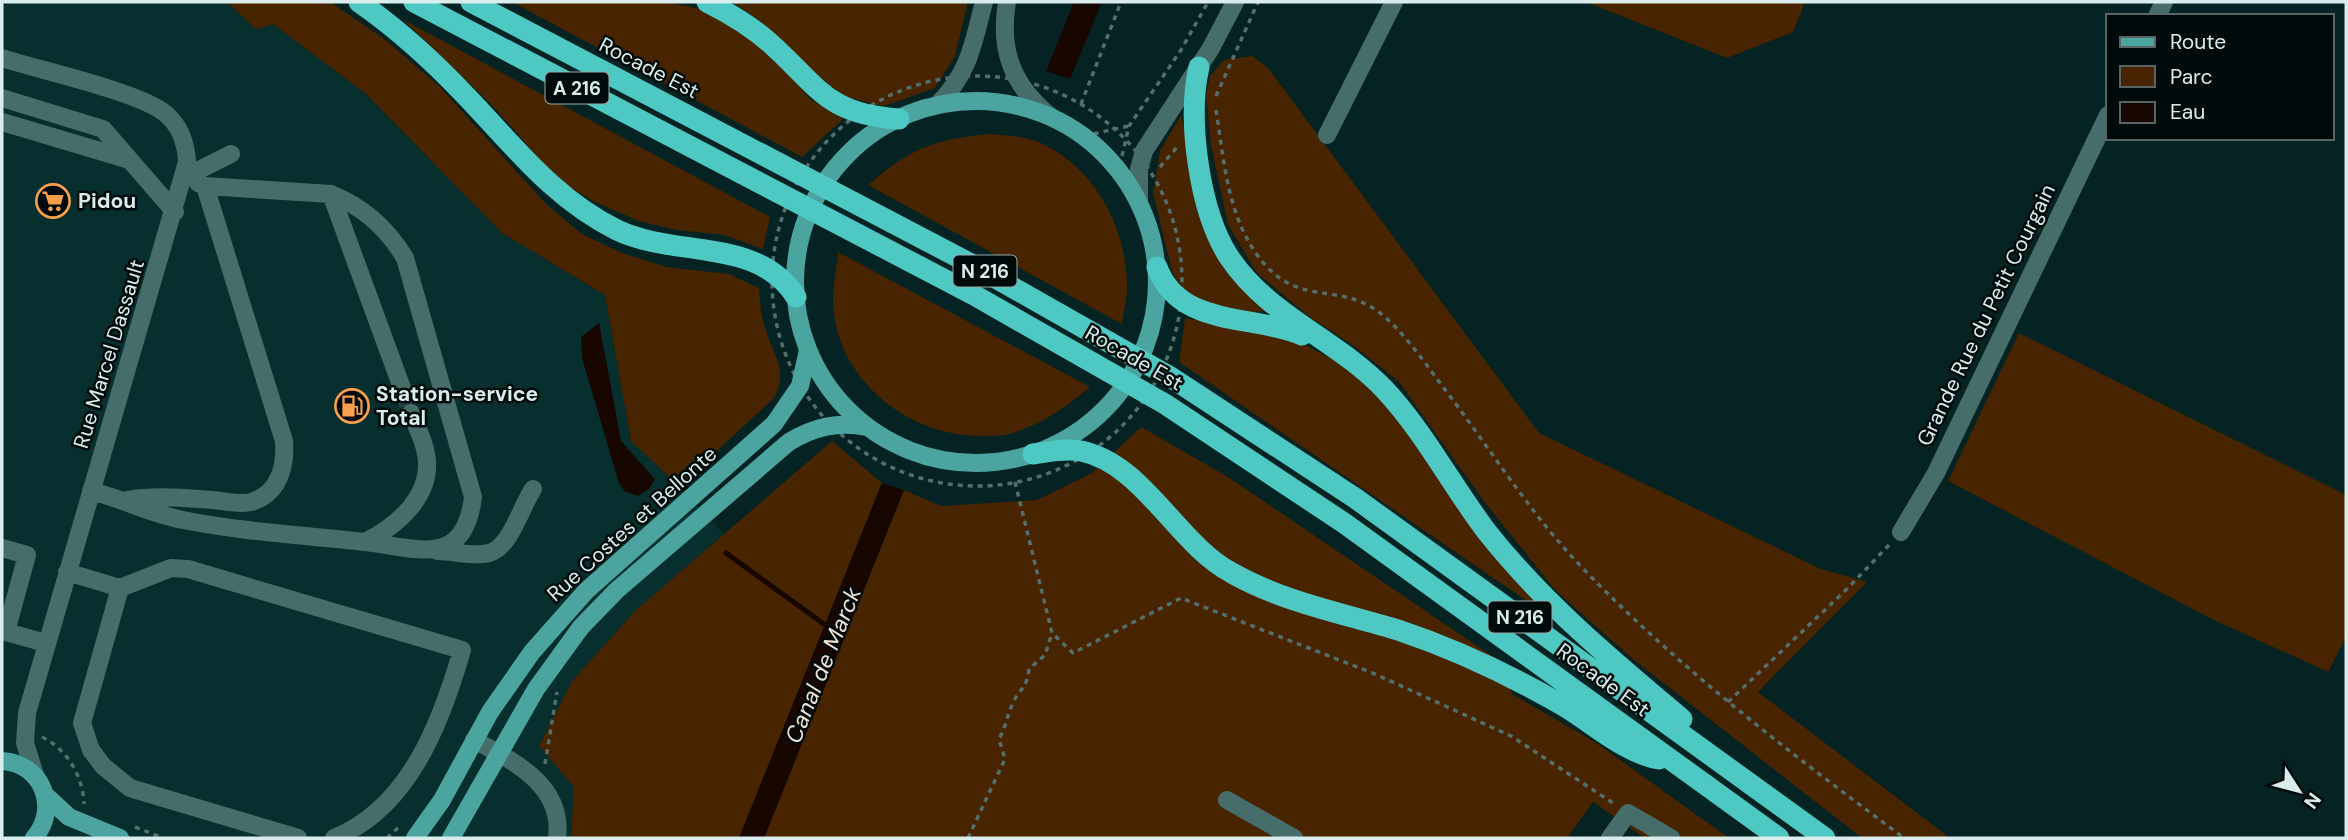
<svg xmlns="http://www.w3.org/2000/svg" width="2348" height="840" font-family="'DM Sans',sans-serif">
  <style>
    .built { fill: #062f2d }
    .green { fill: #482400 }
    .water { fill: #180600 }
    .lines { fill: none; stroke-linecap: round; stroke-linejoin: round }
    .stream { stroke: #180600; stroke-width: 5 }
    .minor-tunnel { stroke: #254140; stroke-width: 18; stroke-dasharray: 18 9; stroke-linecap: butt }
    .path { stroke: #536e6d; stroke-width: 3.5; stroke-dasharray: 5 5; stroke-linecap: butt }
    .minor { stroke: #466d6a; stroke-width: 18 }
    .major { stroke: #4ba49f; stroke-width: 18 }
    .highway { stroke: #4ec8c3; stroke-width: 21 }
    .labels { text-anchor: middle; stroke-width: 5; stroke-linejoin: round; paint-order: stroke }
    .shield { fill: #000a0a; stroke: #98aaa8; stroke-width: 2 }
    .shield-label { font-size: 19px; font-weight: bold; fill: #d9eeec }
    .street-label { font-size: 21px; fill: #d9eeec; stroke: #000a0a }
    .poi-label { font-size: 21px; font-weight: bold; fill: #d9eeec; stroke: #000a0a; text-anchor: start }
    .water-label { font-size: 23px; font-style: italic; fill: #f3e1d3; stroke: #000a0a }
  </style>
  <rect width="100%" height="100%" fill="#052322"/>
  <path class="built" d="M2,2H227L256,29L273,24L366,94L502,233L605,295L631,441L672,478L724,534L636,610L572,681L539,745L574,787L571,838H2Z"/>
  <path class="green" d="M227,2H330L383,38L438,85L546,204L582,234L622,253L667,267L729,274L759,288C760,301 761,316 765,328C773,355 789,370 774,398L679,486L631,441L605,295L502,233L366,94L273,24L256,29Z
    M512,2H666L707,10L738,28L783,66L809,98L843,119L802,157Z
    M732,2H968L955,56L935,88L884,106L845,97L813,72L759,20Z
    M1586,2H1805L1793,32L1727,58Z
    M402,19L770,217L763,249L724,235L677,230L639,221L593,201L558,180L492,105Z
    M1253,56L1268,68L1539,433L1821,569L1867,582L1758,692L1950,838H1862L1634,660L1556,591L1483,500L1399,382L1357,348L1311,318L1257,273L1228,225L1211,145L1206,94L1210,76L1224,60Z
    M1181,115L1209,239L1269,311L1251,312L1209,306L1191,298L1173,275L1153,193L1160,151Z
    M988,134C1005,135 1025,136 1041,143C1094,168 1125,224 1127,282C1128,295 1124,310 1122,324L868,185C911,148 933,140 988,134Z
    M838,252L1090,387C1063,409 1043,424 1009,434C1000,437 991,435 982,436C908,437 834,378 833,300C833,284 837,267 838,252Z
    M1185,318L1288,336L1334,360L1374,387L1560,624L1179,362Z
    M2019,333L2346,495V637L2328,672L2212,619L1948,481Z
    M1141,427L1228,477L1501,662L1512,694L1595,742L1729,838H1645L1593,802L1567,838H764L904,490L941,506L1037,500L1092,473Z
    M832,441L882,483L739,838H571L574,787L539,746L572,681L636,610Z"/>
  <path class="water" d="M1074,2H1102L1070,79L1046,71Z
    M599,323L621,441L655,479L649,489L638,496L624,491L619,483L582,358L581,337Z
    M882,483L904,490L764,838H739Z"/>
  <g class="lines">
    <path class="stream" d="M726,553L828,627"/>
    <path class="minor-tunnel" d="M402,388L411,413"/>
    <path class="path" d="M772 281a205 205 0 1 1 410 0a205 205 0 1 1-410 0Z
      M1216,96L1258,2
      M1081,104L1121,2
      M1216,110C1224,160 1227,214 1258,256C1299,312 1341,277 1386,318C1408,338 1425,363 1443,387C1487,444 1525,506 1574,559C1673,664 1789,752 1904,838
      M1084,136L1129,126
      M1122,156L1129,126L1181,50L1208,2
      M1160,167L1178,146
      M1015,482L1052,633L1073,653L1181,598L1375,674L1511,736L1613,803
      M1728,702L1849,587L1889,545
      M42,737C67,749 83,776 84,804
      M545,764L557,692
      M135,827L163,838
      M387,838L401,825
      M968,838L1005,759L999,739C1006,727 1007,715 1013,703C1020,686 1026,692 1029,669L1045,655L1052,633"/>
    <path class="minor" d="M1007,2C999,50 1012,85 1050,116
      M2157,16L2164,2
      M2,58C39,70 140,92 166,114C181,127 186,143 187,162L27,713L25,743L36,778
      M2,98L103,129L175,212
      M937,105C969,74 973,44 984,2
      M2,122L130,160
      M1327,135L1394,2
      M185,177L231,154
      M198,183L205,186L331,194L402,388
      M331,194C364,207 387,228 405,258L473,497C464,569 418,548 365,542
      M1139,201V169L1144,151L1211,48L1235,2
      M91,491C123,499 151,514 183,520C243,532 305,535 365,542C397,526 434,495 426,454C424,440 416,426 411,413
      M127,500C156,495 184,498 213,500C225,501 241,505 251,502C279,494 286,466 284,441L205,186
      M1901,532L1936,473L2108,115
      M2,548L27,555L6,632
      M437,551C452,551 474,557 489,553C510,548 521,507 533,489
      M67,572L120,588L171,568L188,569L462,650C441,723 409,808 334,838
      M120,588L82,723L91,750L103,766L130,788L298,838
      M2,631L46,643
      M474,740C513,761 564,785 557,838
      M1227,800L1294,838
      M1610,838L1628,813L1671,838"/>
    <path class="major" d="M795 282a181 181 0 1 1 362 0a181 181 0 1 1-362 0Z
      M2,761C42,763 60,808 34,838
      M45,795L69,817L120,838
      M415,838L442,800L490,712L532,652L586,591L774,424L800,386L808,350
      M451,838L536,689L581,627L617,590L789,442C814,427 838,421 867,427"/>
    <path class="highway" d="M359,2C398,29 434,62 467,97C514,146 554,199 617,230C675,258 759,237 796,297
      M414,2L974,295L1165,404L1344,523L1779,838
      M471,2L973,265L1172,378L1355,498L1825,838
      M707,2C729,13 751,26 770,43C819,87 826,114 899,119
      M1199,67C1187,119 1199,211 1229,257C1268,316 1338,340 1385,390C1425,433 1452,486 1487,532C1543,603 1613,661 1682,719
      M1157,267C1179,328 1253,314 1302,335
      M1033,454C1048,452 1065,448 1081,451C1144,464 1176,543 1232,573C1283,602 1342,613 1398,630C1455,649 1510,675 1562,705C1593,723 1624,753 1659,759"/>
  </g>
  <defs>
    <g id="supermarket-ring" transform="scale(1.75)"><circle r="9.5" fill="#000a0a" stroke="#fa9f4e" stroke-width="1.5"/><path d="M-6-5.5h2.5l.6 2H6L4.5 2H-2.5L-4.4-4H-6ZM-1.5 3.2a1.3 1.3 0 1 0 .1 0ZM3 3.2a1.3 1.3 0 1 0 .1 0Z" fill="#fa9f4e"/></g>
    <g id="fuel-ring" transform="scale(1.75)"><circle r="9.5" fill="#000a0a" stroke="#fa9f4e" stroke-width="1.5"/><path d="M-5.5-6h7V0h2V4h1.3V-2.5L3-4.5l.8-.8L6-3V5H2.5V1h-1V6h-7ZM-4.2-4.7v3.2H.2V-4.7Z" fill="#fa9f4e"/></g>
  </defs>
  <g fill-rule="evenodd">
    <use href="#supermarket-ring" x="53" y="201"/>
    <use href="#fuel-ring" x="352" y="406"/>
  </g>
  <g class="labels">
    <g class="shield">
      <rect x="545.5" y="72.5" width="63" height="31" rx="5"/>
      <rect x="953.5" y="255.5" width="63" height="31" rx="5"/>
      <rect x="1488.5" y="601.5" width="63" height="31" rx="5"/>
    </g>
    <g class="shield-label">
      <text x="577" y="95">A 216</text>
      <text x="985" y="278">N 216</text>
      <text x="1520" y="624">N 216</text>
    </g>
    <g class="street-label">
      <text transform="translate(649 68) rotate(27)" y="7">Rocade Est</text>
      <text transform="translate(1986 315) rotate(-64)" y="7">Grande Rue du Petit Courgain</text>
      <text transform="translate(109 354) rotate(-73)" y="7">Rue Marcel Dassault</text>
      <text transform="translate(1134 358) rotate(30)" y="7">Rocade Est</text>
      <text transform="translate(632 524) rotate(-42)" y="7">Rue Costes et Bellonte</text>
      <text transform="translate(1603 680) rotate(36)" y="7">Rocade Est</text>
    </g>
    <g class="poi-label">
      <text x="78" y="208">Pidou</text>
      <text x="376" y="401">Station-service<tspan x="376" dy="24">Total</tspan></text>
    </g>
    <g class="water-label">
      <text transform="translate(823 665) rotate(-68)" y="8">Canal de Marck</text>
    </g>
  </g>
  <rect width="2348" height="840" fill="none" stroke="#d9eeec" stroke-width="7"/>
  <rect x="2106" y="14" width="228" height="126" fill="#000a0a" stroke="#576564" stroke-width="2"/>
  <rect x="2120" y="37" width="35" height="10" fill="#4ba49f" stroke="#576564" stroke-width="2"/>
  <text x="2170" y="49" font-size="21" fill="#d9eeec">Route</text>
  <rect x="2120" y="66" width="35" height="21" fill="#482400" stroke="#576564" stroke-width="2"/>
  <text x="2170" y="84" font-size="21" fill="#d9eeec">Parc</text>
  <rect x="2120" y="102" width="35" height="21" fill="#180600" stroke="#576564" stroke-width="2"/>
  <text x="2170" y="119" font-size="21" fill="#d9eeec">Eau</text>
  <g transform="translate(2299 791) rotate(126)" stroke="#000a0a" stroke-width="5" paint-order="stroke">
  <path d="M0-5L12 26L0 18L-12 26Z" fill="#d9eeec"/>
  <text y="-10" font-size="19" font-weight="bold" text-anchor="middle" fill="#d9eeec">N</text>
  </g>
</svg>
